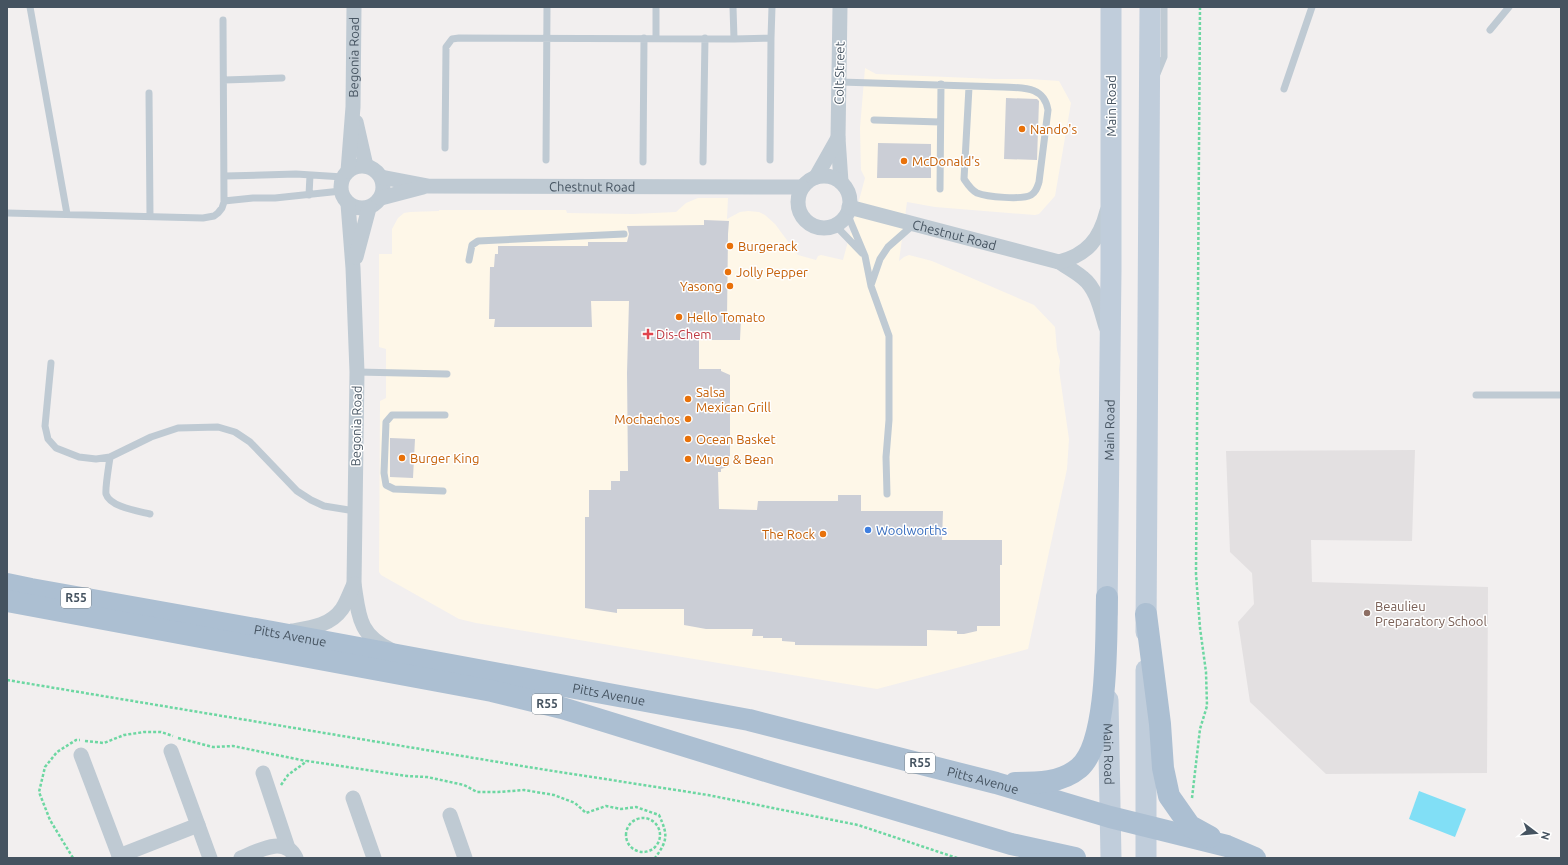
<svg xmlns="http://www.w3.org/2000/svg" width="1568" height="865" font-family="Ubuntu,sans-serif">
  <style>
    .commercial { fill: #fef7e8 }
    .education { fill: #e3e0e1 }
    .water { fill: #81dff6 }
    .building { fill: #cbced6 }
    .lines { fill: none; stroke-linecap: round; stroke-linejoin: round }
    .path { stroke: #6dd7a2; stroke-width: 2.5; stroke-dasharray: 3 2; stroke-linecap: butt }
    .service { stroke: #bfcad3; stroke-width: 7 }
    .minor { stroke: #bfcad3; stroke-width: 15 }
    .secondary { stroke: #c0cddb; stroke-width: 21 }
    .primary { stroke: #acbfd2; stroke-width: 22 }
    .food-dot { fill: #e8710a; stroke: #fff; stroke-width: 1.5 }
    .health-dot { fill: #e0444e; stroke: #fff; stroke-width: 1.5 }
    .shop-dot { fill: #3f7fe0; stroke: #fff; stroke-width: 1.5 }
    .education-dot { fill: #8d6e63; stroke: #fff; stroke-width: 1.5 }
    .labels { text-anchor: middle; stroke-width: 3; stroke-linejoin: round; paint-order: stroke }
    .shield { fill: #fff; stroke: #7d8790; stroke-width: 1 }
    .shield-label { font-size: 12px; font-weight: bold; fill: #455360 }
    .street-label { font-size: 13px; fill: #455360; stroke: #fff }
    .food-label { font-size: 13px; fill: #c56008; stroke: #fff; text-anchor: start }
    .health-label { font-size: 13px; fill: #be3a42; stroke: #fff; text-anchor: start }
    .shop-label { font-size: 13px; fill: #366cbe; stroke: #fff; text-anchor: start }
    .education-label { font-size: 13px; fill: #785e54; stroke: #fff; text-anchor: start }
  </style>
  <rect width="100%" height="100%" fill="#f2efef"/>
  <path class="commercial" d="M865,68L876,74L995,79H1030L1059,81L1071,103L1055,196L1039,214L1035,215L935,207L907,202L899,261L904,257L909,255L932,261L1034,305L1055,327L1057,350L1060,361L1059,370L1069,439L1067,469L1028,649L877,689L476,623L459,619L381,575L379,572L380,401L386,398V349L379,347V254H392V229L398,218L404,213L410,212L439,211V210H566L567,213L633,214L676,212L686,203L698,198H728L727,219L740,212L748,211L759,212L765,215L775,224L798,255L816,260L818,256L821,255L843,260L865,178L861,170L860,128Z"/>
  <path class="education" d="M1415,450L1412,541L1311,540L1312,582L1488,587L1487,773L1326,774L1250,702L1238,622L1254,604L1252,573L1230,552L1226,451Z"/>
  <path class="water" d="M1419,791L1466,809L1455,837L1409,819Z"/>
  <path class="building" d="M1006,98L1037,99L1039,101L1037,160L1004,159Z
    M878,143L931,144V178H877Z
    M704,220L729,221L728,234L727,318H741L740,340H699V369H721V371L730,375V466L721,469V472H718L719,509L757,510L758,501H838V495H861V511H943L942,540H1002V565H1000V626H977V631L964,634H957V631L927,630V646L795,645V642L782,641V638H763V636H752L753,629H706L684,625V609H617V613L585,608V517H589V490H611V481H620V471H628L627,373L629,301H591L592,327H494L495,319H489L490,267H494L495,254H498V246H588V242H627L629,234L627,226L704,225Z
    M390,438L415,439L413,478L390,477Z"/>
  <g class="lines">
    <path class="path" d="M7,680L534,768L708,795L858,825L957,858
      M178,738L213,747L233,746L306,761
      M85,741L104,743L124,735L144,732H161L173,736
      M281,785L288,775L307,761L407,776L427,777L464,785L477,792H498L524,790L554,795L575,803L586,813L606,806L621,809L636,807L659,815C668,835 668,840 655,858
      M1192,798L1200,729L1207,706L1206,672L1200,628L1196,574L1200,7
      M626 835a17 17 0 1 1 34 0a17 17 0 1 1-34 0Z
      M73,858L50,820L39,792L45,767L57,752L76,740H80"/>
    <path class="service" d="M30,7L67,214
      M656,7V38
      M733,7L734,39L771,38L770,160
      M1490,30L1509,7
      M771,38L772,7
      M1157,74L1164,57V7
      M224,80L282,78
      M840,82L1003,87C1023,88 1044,86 1048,110L1039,182C1037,188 1036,192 1031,195C1022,200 987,197 977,193C971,190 968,185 964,179L969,87
      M1284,89L1312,7
      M149,93L150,216
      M874,120L940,122
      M445,148L446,47L452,39L459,38L734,39
      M546,160L547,7
      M643,162L644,38
      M703,162L705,38
      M225,176L296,174L343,177
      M940,189L941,84
      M309,195L310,175
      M224,201L253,198H275L341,191
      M7,213L203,218L214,216L218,213L222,208L224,202L223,20
      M847,213L865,256L871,286L889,336V420L886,457L887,494
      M835,225L862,253
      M469,260L472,245L478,241L624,234
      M871,285L880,259L888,247L913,225
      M51,363L45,426L48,439L56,448L79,457L96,459L110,457L151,437L178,428L218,427L235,432L250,442L297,491L311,500L324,506L355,511
      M357,372L447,374
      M1476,395H1561
      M110,457C109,465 105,488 106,494C110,507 138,511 150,514
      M443,491L394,489L386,485L384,473L386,422L392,415H445"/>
    <g class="minor">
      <path d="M840,7L838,138L841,182"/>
      <path d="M356,122L366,166"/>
      <circle cx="362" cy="187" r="21"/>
      <path id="s1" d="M348,171L353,107L354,7"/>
      <circle cx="824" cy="202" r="26"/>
      <path id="s2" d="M381,177L428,186L802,187"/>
      <path d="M816,177L838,138"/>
      <path d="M381,198L423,187"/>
      <path d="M348,204L353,268L357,372L354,584C359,615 358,635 391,650"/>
      <path id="s3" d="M849,207L1059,262C1067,267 1076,272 1083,278C1097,289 1101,311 1106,327"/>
      <path d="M356,257L369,208"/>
      <path d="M1059,262C1087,255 1100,239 1107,211"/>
      <path d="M292,631C310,628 330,626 342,609C347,602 350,592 354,584"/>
      <path d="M171,751L210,858"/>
      <path d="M81,755L120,858"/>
      <path d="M263,773L288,848"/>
      <path d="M353,798L374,858"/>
      <path d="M450,815L465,858"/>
      <path d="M119,856L198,825"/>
      <path d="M241,858C258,851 285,835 296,858"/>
    </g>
    <g class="secondary">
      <path id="s4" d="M1107,614L1111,271V7"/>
      <path d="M1146,632L1150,7"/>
      <path d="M1146,670V858"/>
      <path id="s5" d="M1108,700L1111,858"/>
    </g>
    <g class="primary">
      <path id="s6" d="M7,584L31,589L278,633L749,720L996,783L1110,817L1227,846L1255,858"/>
      <path d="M7,601L492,691L562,708L779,775L1011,844L1075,858"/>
      <path d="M1146,614L1160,724L1163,768L1169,796L1190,826L1210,837"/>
      <path d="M1015,783C1038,783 1061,783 1079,768C1109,743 1106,636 1107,597"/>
    </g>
  </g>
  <g class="food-dot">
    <circle cx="1022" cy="129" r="4"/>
    <circle cx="904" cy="161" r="4"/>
    <circle cx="730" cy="246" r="4"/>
    <circle cx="728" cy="272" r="4"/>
    <circle cx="730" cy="286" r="4"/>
    <circle cx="679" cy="317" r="4"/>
    <circle cx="688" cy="399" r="4"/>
    <circle cx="688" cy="419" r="4"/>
    <circle cx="688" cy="439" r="4"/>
    <circle cx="402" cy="458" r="4"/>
    <circle cx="688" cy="459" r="4"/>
    <circle cx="823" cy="534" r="4"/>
  </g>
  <path class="health-dot" d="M646 328h4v4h4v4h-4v4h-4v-4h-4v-4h4z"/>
  <circle class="shop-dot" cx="868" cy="530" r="4"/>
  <circle class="education-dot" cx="1367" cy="613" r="4"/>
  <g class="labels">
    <g class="shield">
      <rect x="61" y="588" width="30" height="20" rx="3"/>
      <rect x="532" y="694" width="30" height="20" rx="3"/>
      <rect x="905" y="753" width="30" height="20" rx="3"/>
    </g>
    <g class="shield-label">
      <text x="76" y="602">R55</text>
      <text x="547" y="708">R55</text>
      <text x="920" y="767">R55</text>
    </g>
    <g class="street-label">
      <text dy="5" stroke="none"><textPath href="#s1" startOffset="114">Begonia Road</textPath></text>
      <text transform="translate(839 73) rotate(-89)" y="5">Colt Street</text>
      <text transform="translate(1111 106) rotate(-90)" y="5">Main Road</text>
      <text dy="5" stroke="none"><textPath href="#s2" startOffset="212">Chestnut Road</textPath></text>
      <text dy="5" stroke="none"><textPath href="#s3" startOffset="109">Chestnut Road</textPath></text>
      <text transform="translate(356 426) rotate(-89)" y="5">Begonia Road</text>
      <text dy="5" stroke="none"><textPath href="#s4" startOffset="184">Main Road</textPath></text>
      <text dy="5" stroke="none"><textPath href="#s6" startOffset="288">Pitts Avenue</textPath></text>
      <text dy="5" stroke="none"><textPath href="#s6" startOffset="612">Pitts Avenue</textPath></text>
      <text dy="5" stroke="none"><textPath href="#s5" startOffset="54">Main Road</textPath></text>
      <text dy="5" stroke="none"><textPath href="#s6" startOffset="996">Pitts Avenue</textPath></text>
    </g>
    <g class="food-label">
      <text x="1030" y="134">Nando's</text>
      <text x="912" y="166">McDonald's</text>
      <text x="738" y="251">Burgerack</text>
      <text x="736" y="277">Jolly Pepper</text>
      <text x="722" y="291" text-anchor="end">Yasong</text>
      <text x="687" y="322">Hello Tomato</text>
      <text x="696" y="397">Salsa<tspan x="696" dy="15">Mexican Grill</tspan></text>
      <text x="680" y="424" text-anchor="end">Mochachos</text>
      <text x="696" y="444">Ocean Basket</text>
      <text x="410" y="463">Burger King</text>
      <text x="696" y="464">Mugg &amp; Bean</text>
      <text x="815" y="539" text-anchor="end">The Rock</text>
    </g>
    <g class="health-label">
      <text x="656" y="339">Dis-Chem</text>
    </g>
    <g class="shop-label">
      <text x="876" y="535">Woolworths</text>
    </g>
    <g class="education-label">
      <text x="1375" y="611">Beaulieu<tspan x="1375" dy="15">Preparatory School</tspan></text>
    </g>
  </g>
  <rect width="1568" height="865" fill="none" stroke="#455360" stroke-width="16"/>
  <g transform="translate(1536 833) rotate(106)" stroke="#ffffff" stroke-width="3" paint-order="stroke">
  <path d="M0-3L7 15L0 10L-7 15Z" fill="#455360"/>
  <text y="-6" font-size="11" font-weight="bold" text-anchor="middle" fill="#455360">N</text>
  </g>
</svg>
